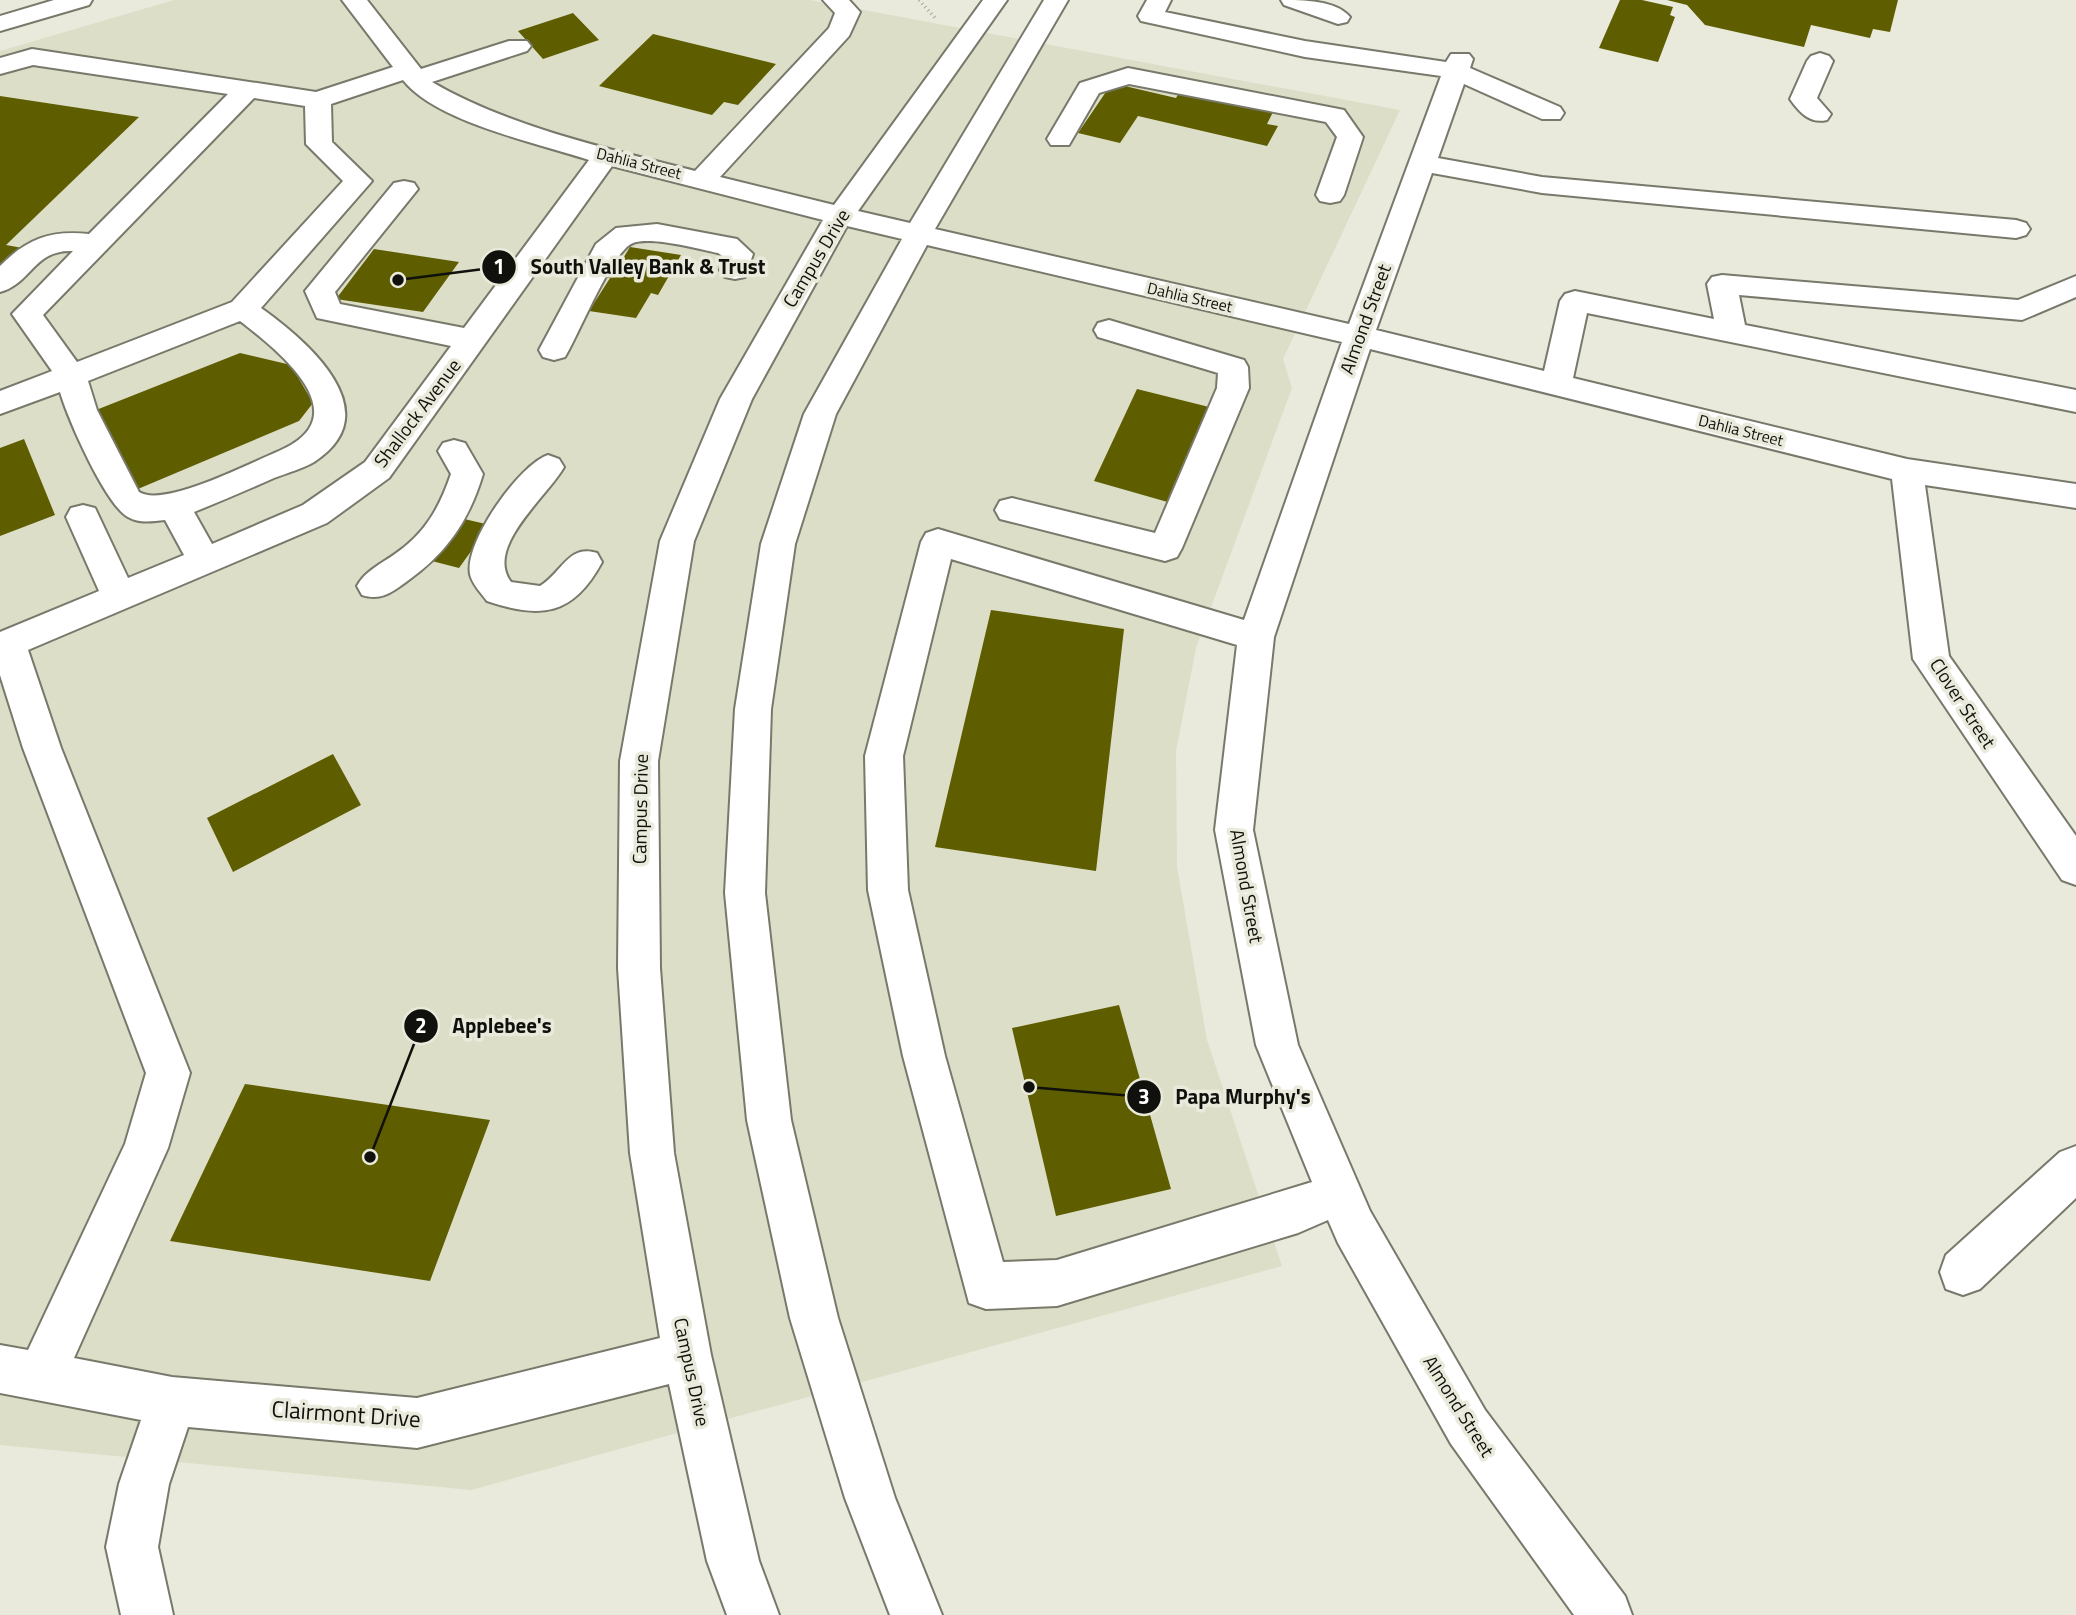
<svg xmlns="http://www.w3.org/2000/svg" width="2076" height="1615" font-family="'Titillium Web',sans-serif">
  <style>
    .built { fill: #dddec8 }
    .building { fill: #5e5d00 }
    .lines { fill: none; stroke-linecap: round; stroke-linejoin: round }
    .minor-casing { stroke: #78786b; stroke-width: 4 }
    .path { stroke: #a4a599; stroke-width: 3.5; stroke-dasharray: 1 3.5; stroke-linecap: butt }
    .minor { fill: #fff; fill-rule: evenodd }
    .labels { text-anchor: middle; stroke-width: 7; stroke-linejoin: round; paint-order: stroke }
    .far-street-label { font-size: 16px; fill: #10110c; stroke: #e9eadb }
    .street-label { font-size: 19px; fill: #10110c; stroke: #e9eadb }
    .near-street-label { font-size: 23px; fill: #10110c; stroke: #e9eadb }
    .leader { fill: none; stroke: #10110c; stroke-width: 2.5 }
    .callout-dot { fill: #10110c; stroke: #e9eadb; stroke-width: 2.5 }
    .mark-label { font-size: 21px; text-anchor: middle; font-weight: bold; fill: #fff }
    .callout-label { font-size: 21px; text-anchor: middle; font-weight: bold; fill: #10110c; stroke: #e9eadb; stroke-width: 7; stroke-linejoin: round; paint-order: stroke }
  </style>
  <rect width="100%" height="100%" fill="#e9eadb"/>
  <path class="built" d="M174,0H810L1400,110L1283,359L1292,388L1196,648L1176,751L1177,867L1207,1040L1282,1266L471,1490L0,1445V51Z"/>
  <path class="building" d="M1620,0H1642L1673,7L1670,15L1675,17L1658,62L1599,48Z
    M1667,0H1898L1890,32L1873,29L1870,38L1811,25L1804,47L1705,25L1687,5Z
    M573,13L599,40L543,59L518,31Z
    M653,34L776,64L738,105L724,102L712,115L599,86Z
    M1112,83L1176,98L1181,89L1274,110L1267,124L1278,126L1267,146L1138,116L1120,143L1078,133Z
    M0,96L139,117L6,245L28,249L0,276Z
    M630,247L681,255L658,295L651,293L636,318L589,311L610,278L600,277L607,266L617,268Z
    M374,249L459,262L423,312L336,299Z
    M240,353L291,365L313,403L299,421L126,494L86,414Z
    M1137,389L1217,409L1171,503L1094,481Z
    M24,439L55,515L0,536V448Z
    M460,518L490,525L459,568L428,560Z
    M991,610L1124,629L1096,871L935,847Z
    M333,754L361,805L233,872L207,818Z
    M1119,1005L1171,1189L1056,1216L1012,1028Z
    M245,1084L490,1120L430,1281L170,1241Z"/>
  <g class="lines">
    <g class="minor-casing">
      <path id="minor" d="M54,0H92L89,5L0,31V16Z
        M342,0H367L421,69L509,41H527L531,46L527,51L432,82C509,127 609,149 695,171L829,28L835,13L823,0H849L860,12L849,36L720,177L834,205L983,0H1007L858,211L910,223L1044,0H1068L935,229L1349,324L1441,76L1305,57L1141,21L1138,16L1147,0H1171L1165,12L1305,41L1446,62L1451,54H1469L1473,59L1470,68L1560,107L1564,113L1560,119H1542L1464,84L1438,158L1542,177L2016,220L2026,223L2030,229L2026,235L2016,238L1542,193L1432,173L1376,330L1544,371L1560,301L1565,294L1575,291L1714,319L1707,284L1712,277L1722,275L2018,300L2076,276V297L2022,320L1739,295L1745,325L2076,390V412L1587,313L1573,378L1907,459L2076,484V508L1925,485L1949,656L2076,836V885L2062,880L1913,659L1892,479L1370,349L1274,637L1253,830L1298,1045L1370,1211L1485,1410L1625,1596L1632,1615H1574L1451,1444L1338,1243L1328,1220L1298,1233L1057,1306L986,1309L969,1303L903,1056L868,890L865,756L921,542L926,533L938,529L1244,620L1342,342L927,245L836,414L795,544L771,709L765,893L791,1120L838,1318L895,1498L942,1615H890L845,1498L790,1318L747,1120L725,893L735,709L761,544L804,414L902,239L847,226L752,399L694,541L658,761L660,968L674,1153L711,1355L759,1561L779,1615H727L707,1561L669,1384L417,1448L188,1427L169,1484L158,1547L173,1615H121L106,1547L119,1484L141,1420L0,1393V1345L28,1350L125,1144L146,1073L23,748L0,675V632L99,591L66,517L71,508L83,505L95,508L128,578L184,555L165,520C152,521 140,524 128,517C105,504 68,419 60,392L0,414V391L52,371L12,314L73,251C34,249 31,284 0,292V266C27,239 50,230 89,234L228,94L33,65L0,74V58L32,49L316,92L393,67ZM403,80C436,122 537,143 589,160L464,328L340,304L335,292L418,189L414,183L404,181L394,183L305,291L317,318L451,346L365,462L303,505L212,544L194,512C221,501 247,490 274,478C287,473 302,469 314,462C391,412 307,341 261,308L372,181L332,142L331,104ZM254,98L305,106L306,144L343,181L232,302L77,362L43,315ZM612,166L823,220L720,399L660,541L620,761L618,968L630,1153L660,1338L417,1398L172,1377L74,1358L168,1148L190,1073L61,748L28,650L327,523L389,478ZM240,321C279,351 361,416 279,451C250,463 164,508 139,492L97,410L88,381ZM951,559L1237,645L1215,830L1256,1045L1312,1182L1057,1260L1003,1262L945,1056L908,890L903,756Z
        M1281,0C1303,0 1336,0 1350,17L1347,22L1338,24L1284,5Z
        M1820,53L1829,56L1833,61L1817,98L1831,114L1827,120C1810,124 1800,113 1790,99L1807,61L1811,56Z
        M1128,68L1344,110L1363,137L1344,195L1340,201L1330,203L1320,201L1316,195L1337,137L1326,122L1129,84L1099,93L1069,145H1051L1047,139L1080,83Z
        M657,224L737,239L753,254L745,277L735,279L725,277L720,270L724,257L718,253C698,249 652,236 633,243C612,251 579,334 565,357L554,360L543,357L539,350L596,244L616,228Z
        M1109,320L1244,360L1248,367L1249,388L1182,548L1177,557L1165,561L1012,522L1000,519L995,510L1000,501L1012,498L1155,533L1217,388L1218,373L1098,337L1094,330L1098,323Z
        M454,440L465,443L483,474C469,521 446,554 406,582C391,593 380,601 362,595L357,586C365,571 381,564 395,554C425,533 439,509 451,474L438,451L443,443Z
        M548,455L559,459L564,467C548,496 484,547 511,582L540,586C562,573 568,544 597,553L602,562C573,616 541,619 487,601C481,593 472,584 470,574C464,542 520,464 548,455Z
        M2076,1146V1198L1980,1289L1963,1295L1946,1289L1940,1272L1946,1255L2060,1152Z"/>
    </g>
    <path class="path" d="M919,0L937,20"/>
    <use href="#minor" class="minor"/>
  </g>
  <g class="labels">
    <g class="far-street-label">
      <text transform="translate(639 163) rotate(14)" y="6">Dahlia Street</text>
      <text transform="translate(1190 297) rotate(13)" y="6">Dahlia Street</text>
      <text transform="translate(1741 430) rotate(14)" y="6">Dahlia Street</text>
    </g>
    <g class="street-label">
      <text transform="translate(816 258) rotate(-59)" y="7">Campus Drive</text>
      <text transform="translate(1365 319) rotate(-70)" y="7">Almond Street</text>
      <text transform="translate(417 413) rotate(-53)" y="7">Shallock Avenue</text>
      <text transform="translate(1963 703) rotate(57)" y="7">Clover Street</text>
      <text transform="translate(640 809) rotate(-89)" y="7">Campus Drive</text>
      <text transform="translate(1247 886) rotate(80)" y="7">Almond Street</text>
      <text transform="translate(692 1372) rotate(78)" y="7">Campus Drive</text>
      <text transform="translate(1459 1406) rotate(58)" y="7">Almond Street</text>
    </g>
    <g class="near-street-label">
      <text transform="translate(346 1414) rotate(4)" y="8">Clairmont Drive</text>
    </g>
  </g>
  <path class="leader" d="M398 280L499 267M370 1157L421 1026M1029 1087L1144 1097"/>
  <g class="callout-dot">
    <circle cx="398" cy="280" r="7"/>
    <circle cx="370" cy="1157" r="7"/>
    <circle cx="1029" cy="1087" r="7"/>
    <circle cx="499" cy="267" r="18"/>
    <circle cx="421" cy="1026" r="18"/>
    <circle cx="1144" cy="1097" r="18"/>
  </g>
  <g class="mark-label">
    <text x="499" y="274">1</text>
    <text x="421" y="1033">2</text>
    <text x="1144" y="1104">3</text>
  </g>
  <g class="callout-label">
    <text x="648" y="274">South Valley Bank &amp; Trust</text>
    <text x="502" y="1033">Applebee's</text>
    <text x="1243" y="1104">Papa Murphy's</text>
  </g>
</svg>
